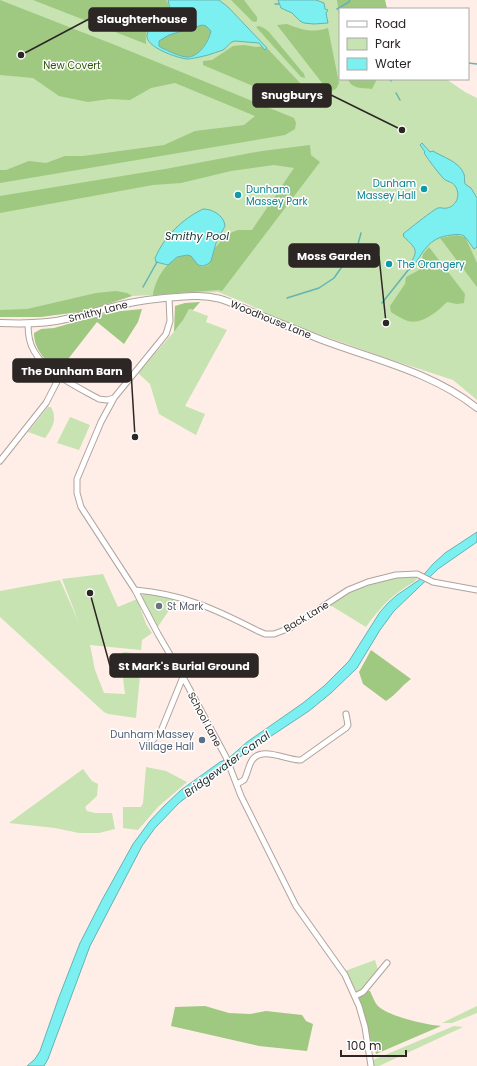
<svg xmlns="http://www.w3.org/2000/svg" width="477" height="1066" font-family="Poppins,sans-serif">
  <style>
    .green { fill: #c6e3b1 }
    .forest { fill: #9fc881 }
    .water { fill: #7cf0f0; stroke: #64b3b3; fill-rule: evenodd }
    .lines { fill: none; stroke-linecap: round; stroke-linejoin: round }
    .stream { stroke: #64b3b3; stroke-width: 1.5 }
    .minor-casing { stroke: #b1a39c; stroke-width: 7 }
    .major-casing { stroke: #b1a39c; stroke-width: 8 }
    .minor { stroke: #fff; stroke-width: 5 }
    .major { stroke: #fff; stroke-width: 6 }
    .culture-dot { fill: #0f9aa8; stroke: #fff; stroke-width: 1.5 }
    .worship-dot { fill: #6b7280; stroke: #fff; stroke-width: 1.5 }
    .service-dot { fill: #5c6f8a; stroke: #fff; stroke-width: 1.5 }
    .labels { text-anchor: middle; stroke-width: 3; stroke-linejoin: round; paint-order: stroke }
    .park-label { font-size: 10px; fill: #32570b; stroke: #fff }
    .culture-label { font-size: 10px; fill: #0d838f; stroke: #fff; text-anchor: start }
    .street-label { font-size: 10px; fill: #2c2624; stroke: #fff }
    .worship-label { font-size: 10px; fill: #5b616d; stroke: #fff; text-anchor: start }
    .service-label { font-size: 10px; fill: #4e5e75; stroke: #fff; text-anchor: end }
    .water-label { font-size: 11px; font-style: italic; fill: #1b3030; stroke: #fff }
    .leader { fill: none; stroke: #2c2624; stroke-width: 1.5 }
    .callout-dot { fill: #2c2624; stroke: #fff; stroke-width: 1.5 }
    .callout { fill: #2c2624; stroke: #2c2624; stroke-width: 1.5 }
    .callout-label { font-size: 11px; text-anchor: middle; font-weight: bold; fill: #fff }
  </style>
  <rect width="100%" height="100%" fill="#feeee7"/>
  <path class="green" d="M0,0H385L387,9H340V79H446L465,92L477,98V400L453,380L392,360L281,321L248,304L218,292L132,296L86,311L40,317H0Z
    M189,309L208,316L206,322L227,330L185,406L205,414L196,435L159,414L150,384L138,373L179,326Z
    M48,407H51C58,419 52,429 45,438L28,432Z
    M70,417L90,425L79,450L57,443Z
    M103,574L118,607L137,599L146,624L152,633L142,640L141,650L90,645L95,670L104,693L125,694L120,654L124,652L142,654L136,718L108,714L104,712L0,617V591L60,580L79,623L62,579Z
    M417,576V579L414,582C392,595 381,606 366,627L330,605C337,600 343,595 351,591C370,580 395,577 417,576Z
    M145,593L158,595L176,600L157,628L141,596Z
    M146,767L166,771L187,782L158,807L138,830L123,828V807H141L143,803Z
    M83,769L92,781L98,784L97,796L85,807L87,811L95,813H112L115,829L99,833H79L55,828L9,823Z
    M375,960L378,970L362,989L357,992L345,971Z
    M477,1006V1013L452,1023H442Z
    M454,1026L463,1027L379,1066H373V1060Z"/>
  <path class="forest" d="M0,0L115,45L294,118L296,123L295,129L285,135L0,183V170H6L29,161L46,163L65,156H83L164,145L195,131L244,125L255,116L175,83L151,88L130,100L109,99L88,102L59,96L33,78L0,75Z
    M33,0H166C168,3 169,5 169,9C170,23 155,19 148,29C145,33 146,39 146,44Z
    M231,0H244L257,17V21L255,22L252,21Z
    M337,0H385L387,9H340V21Z
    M287,24C303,30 311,33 328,28L339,83L336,89L331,91L326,88L277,25Z
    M202,25L206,26L211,31C208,41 199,58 186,57C178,56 169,51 162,48L159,46V41L169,35Z
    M259,26L264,28L269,32L304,74L305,78L301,77L256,27Z
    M244,45L256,47L265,46L301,84L316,96L315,102L309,107L301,106L203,65V61L212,60L233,46Z
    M348,79H377L372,89C363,88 351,89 348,79Z
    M310,145L311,155L320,162L222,291L218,290L153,295C155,278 171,252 191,256L198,265L202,267L208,265L211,261L215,248L227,234L238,230H252L294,168L274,165L231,171L181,183L153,185L0,213V196L165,169L262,151Z
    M457,235L465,237L467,241L477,263V287L440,238Z
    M429,247L465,294L464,303L457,304L447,302C438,311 422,325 408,321C402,319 396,315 391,312L390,306L405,284L406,277L419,270L423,254Z
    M116,291L127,293L132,296L86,311L40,317H0V310L27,309L96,293Z
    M200,302L193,310L189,309L183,320L174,332L175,306L185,303Z
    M142,309L138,322L124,344L97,322L58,372C46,361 34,350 34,333L41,329L54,328L111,312Z
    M371,650L411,679C400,687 397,694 386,701L363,684L359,672Z
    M368,991H370C372,995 374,1001 377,1005C386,1016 427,1025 441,1026L376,1054L374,1046L370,1044L367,1024L358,997L364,995Z
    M205,1006L229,1013L250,1014L266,1011L302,1015L306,1021L313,1024L307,1051L259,1046L171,1026L175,1007Z"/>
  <path class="water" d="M168,0H219L228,7L267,48L265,50L259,43L235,41C229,42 228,47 223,50C218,52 213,53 208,55C204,56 192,59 187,59C177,58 145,47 147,35C149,24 162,24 168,18C169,18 171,14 171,13ZM202,25L206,26L211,31C209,41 199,58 186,57C178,56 169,51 162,48L159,46V41L169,35Z
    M278,0H316L324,3L325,9L328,10L326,13L328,23L314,24L304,23L300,21L292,13L281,8Z
    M422,143L430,152L433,151C442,157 459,161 464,174C465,177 464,180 465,184L471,188L477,198V247L474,249C471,245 468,240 464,236C461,234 456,234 452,235C427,237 424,253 410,270L407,268C419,251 418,250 403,236L404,235L403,234C408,230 434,209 438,208C440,207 444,209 447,208C457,206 461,194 455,186C452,181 446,182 443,178C436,170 430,162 424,153L425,152L420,145Z
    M203,209C212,209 224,215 225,226L216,243L211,261L208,264L203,266L198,265L191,256L187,255L177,257L168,265L156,262L155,258C164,237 182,219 203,209Z
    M477,532V542L438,569L394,611L380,630L357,668L331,693L309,711L232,762L179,803L155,828L142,846L90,946L48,1059L44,1066H27L35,1059L40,1051L59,997L80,943L102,900L133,844L150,821L164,806L181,790L220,762L229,758L247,742L303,703L324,686L349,661L380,612L388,603L397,595L419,580L433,564L445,553Z"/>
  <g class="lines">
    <path class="stream" d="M275,4H279
      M337,9L349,2L350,0
      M468,63L477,64
      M390,79L391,81
      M396,93L400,100
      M143,287L157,262
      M287,298L319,288L334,278L358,244L361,233
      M382,303L409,269"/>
    <g class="minor-casing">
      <path id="minor" d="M169,298L170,321L166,334L114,398L101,422L77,479V493L81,507L135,590L158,634L183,677L226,757L241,796L296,906L345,975L359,1006L365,1027L371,1066
        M28,324C28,333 29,343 34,351C45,372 79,388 99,399L107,400L114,398
        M0,461L46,403L60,376
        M135,590C183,594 215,609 258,631L265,634H274L290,628L348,590L368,582L396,575L417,574L433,582L477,590
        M151,742L161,731L183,677
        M237,784L244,780C247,775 248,768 251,762C260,744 287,761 301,760L346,728L348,725L346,714
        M355,996L363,992L387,963"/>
    </g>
    <g class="major-casing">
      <path id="major" d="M0,323C22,324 45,324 66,319C86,315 105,308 125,304C147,299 172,297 194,296C220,295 232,304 255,313C277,322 300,331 322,340C375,360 432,372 477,408"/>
    </g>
    <use href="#minor" class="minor"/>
    <use href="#major" class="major"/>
  </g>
  <g class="culture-dot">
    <circle cx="424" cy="189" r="4"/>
    <circle cx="238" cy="195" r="4"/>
    <circle cx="389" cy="264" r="4"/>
  </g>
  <circle class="worship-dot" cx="159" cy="606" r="4"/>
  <circle class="service-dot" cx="202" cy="740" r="4"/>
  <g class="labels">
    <g class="park-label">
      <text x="72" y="69">New Covert</text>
    </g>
    <g class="culture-label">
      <text x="416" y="187" text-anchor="end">Dunham<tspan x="416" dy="12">Massey Hall</tspan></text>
      <text x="246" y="193">Dunham<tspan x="246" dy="12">Massey Park</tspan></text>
      <text x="397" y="268">The Orangery</text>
    </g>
    <g class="street-label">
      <text transform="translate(98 311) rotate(-14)" y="4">Smithy Lane</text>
      <text transform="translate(271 319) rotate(22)" y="4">Woodhouse Lane</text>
      <text transform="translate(306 616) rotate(-31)" y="4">Back Lane</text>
      <text transform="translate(205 719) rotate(62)" y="4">School Lane</text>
    </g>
    <g class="worship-label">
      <text x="167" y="610">St Mark</text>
    </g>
    <g class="service-label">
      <text x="194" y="738">Dunham Massey<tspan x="194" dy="12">Village Hall</tspan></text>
    </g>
    <g class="water-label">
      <text x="197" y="240">Smithy Pool</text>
      <text transform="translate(227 764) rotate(-36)" y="4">Bridgewater Canal</text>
    </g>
  </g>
  <path class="leader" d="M21 55L89 19M402 130L331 95M386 323L379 256M135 437L131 371M90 593L110 666"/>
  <g class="callout-dot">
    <circle cx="21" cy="55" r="4"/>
    <circle cx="402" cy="130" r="4"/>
    <circle cx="386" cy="323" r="4"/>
    <circle cx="135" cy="437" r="4"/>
    <circle cx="90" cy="593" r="4"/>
  </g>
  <g class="callout">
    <rect x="89" y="8" width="107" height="23" rx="4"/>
    <rect x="253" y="84" width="78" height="23" rx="4"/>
    <rect x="289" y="244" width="90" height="23" rx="4"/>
    <rect x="13" y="359" width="118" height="23" rx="4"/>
    <rect x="110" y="654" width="148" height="23" rx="4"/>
  </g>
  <g class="callout-label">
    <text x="142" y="23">Slaughterhouse</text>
    <text x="292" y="99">Snugburys</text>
    <text x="334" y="260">Moss Garden</text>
    <text x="72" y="375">The Dunham Barn</text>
    <text x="184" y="670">St Mark's Burial Ground</text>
  </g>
  <rect x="339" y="8" width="130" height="72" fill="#ffffff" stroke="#aba8a7"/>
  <rect x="347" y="21" width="20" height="6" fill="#ffffff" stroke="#aba8a7"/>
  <text x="375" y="28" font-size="12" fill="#2c2624">Road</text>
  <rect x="347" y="38" width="20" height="12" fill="#c6e3b1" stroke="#aba8a7"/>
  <text x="375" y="48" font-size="12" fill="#2c2624">Park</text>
  <rect x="347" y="58" width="20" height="12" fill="#7cf0f0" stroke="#aba8a7"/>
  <text x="375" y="68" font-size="12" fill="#2c2624">Water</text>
  <path d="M341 1050v6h65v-6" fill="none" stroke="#2c2624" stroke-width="2"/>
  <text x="347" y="1050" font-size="12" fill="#2c2624" stroke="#ffffff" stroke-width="3" paint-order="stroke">100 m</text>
</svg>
